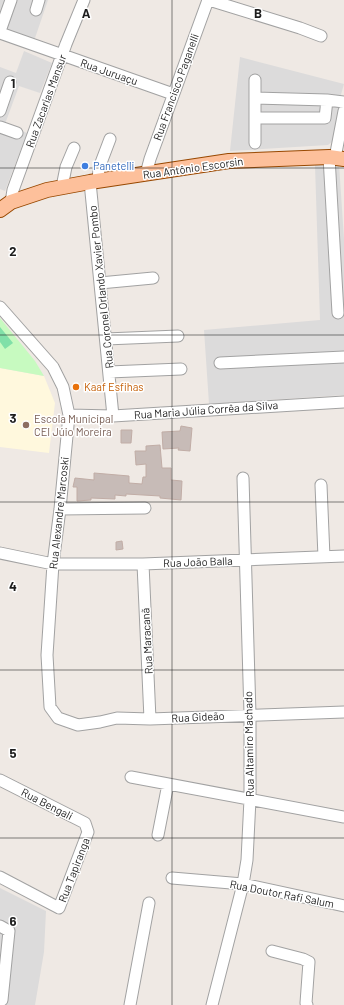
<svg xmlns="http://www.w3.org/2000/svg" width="344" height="1005" font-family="Barlow,sans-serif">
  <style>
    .residential { fill: #dcdbdb }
    .education { fill: #fff8dd }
    .park { fill: #c7fac0 }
    .pitch { fill: #80e0a8 }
    .building { fill: #c7bbb7; stroke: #c1ada6 }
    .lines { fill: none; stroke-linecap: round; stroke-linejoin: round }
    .minor-casing { stroke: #a2a2a2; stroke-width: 13 }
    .major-casing { stroke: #984800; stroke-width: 16 }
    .minor { stroke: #fff; stroke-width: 11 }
    .major { stroke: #fdc09b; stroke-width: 14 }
    .grid { fill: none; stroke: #1e1e1e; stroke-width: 1; stroke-opacity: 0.55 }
    .shop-dot { fill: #3f7fe0; stroke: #fff; stroke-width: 1.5 }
    .food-dot { fill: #e8710a; stroke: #fff; stroke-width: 1.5 }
    .education-dot { fill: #8d6e63; stroke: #fff; stroke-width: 1.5 }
    .labels { text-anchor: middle; stroke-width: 3; stroke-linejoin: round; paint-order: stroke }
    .street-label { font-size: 11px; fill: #1e1e1e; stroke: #fff }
    .shop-label { font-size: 11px; fill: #366cbe; stroke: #fff; text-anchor: start }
    .food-label { font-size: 11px; fill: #c56008; stroke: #fff; text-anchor: start }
    .education-label { font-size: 11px; fill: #785e54; stroke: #fff; text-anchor: start }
    .grid-label { font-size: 13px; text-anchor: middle; font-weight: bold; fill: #1e1e1e; stroke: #fff; stroke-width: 3; stroke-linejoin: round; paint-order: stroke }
  </style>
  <rect width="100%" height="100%" fill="#efe9e4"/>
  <path class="residential" d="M0,0H48L34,41L0,26Z
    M24,51L52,63L40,93L19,86L5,124L27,133L5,191L0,189V67L16,73Z
    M240,57L344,84L340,98L333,141L328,145L230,151Z
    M339,164L344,239V395L209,404L204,330L320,320L315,165Z
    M0,888L46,911L44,952L35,1005H0Z"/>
  <path class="education" d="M0,368L44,376L55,403L49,453L0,447Z"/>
  <path class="park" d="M0,318L35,361L44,376L0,368Z"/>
  <path class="pitch" d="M0,327L13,343L5,349L0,342Z"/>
  <path class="building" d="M181,426L192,428L190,451L178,450L179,448L163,449L162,432L180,431Z
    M121,430H132L131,443H121Z
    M160,445L162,468H171V480L182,481L181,500L160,498V496L126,494V496L115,495V499L91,498V500L77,501V487H73L75,478L94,480V473L129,476V483L142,484L143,477H146V464L136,465L135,451H146V446Z
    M122,541L123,549L116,550V542Z"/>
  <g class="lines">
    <g class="minor-casing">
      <path id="minor" d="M209,0L300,28L321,36
        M36,10L39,0
        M0,31L11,0
        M0,33L173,94
        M255,80V143
        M255,98L327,100L344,102
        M0,111L10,82
        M255,118H325L327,100
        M0,127L17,133
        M329,157L338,313
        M335,158L344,111
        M146,174L150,159L208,0
        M98,181L99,168L110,139
        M90,182L113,416
        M62,187L66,167L74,148
        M11,202L13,190L66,44L84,0
        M100,283L153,278
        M0,307L53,367L63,387L69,415L60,509L53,564L47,655L50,707L58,718L78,725L100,722L117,718L150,719L344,712
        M106,339L178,336
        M220,363L344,357
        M109,372L181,369
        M69,415L113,416L344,402
        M321,485L324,557
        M60,509L145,508
        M0,553L53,564H143L344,556
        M143,564L150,719
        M131,777L344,817
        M0,780L85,823L88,832L59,908L0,877
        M158,835L168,784
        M172,878L243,884L344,906
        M0,926L9,931L2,1000
        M272,951L303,959L309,962L306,1003L307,1005
        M130,1005L149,903
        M212,1005L243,884L247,860L250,799V714L243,478"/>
    </g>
    <g class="major-casing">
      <path id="major" d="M0,210L11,202L47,190L90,182L229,161L329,157L344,159"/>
    </g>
    <use href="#minor" class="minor"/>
    <use href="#major" class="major"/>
  </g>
  <path class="grid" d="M172,0V1005M0,168H344M0,335H344M0,502H344M0,670H344M0,838H344"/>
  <circle class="shop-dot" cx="85" cy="166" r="4"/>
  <circle class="food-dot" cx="76" cy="387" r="4"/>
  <circle class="education-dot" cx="26" cy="425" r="4"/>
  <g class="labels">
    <g class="street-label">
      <text transform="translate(109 72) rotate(19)" y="4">Rua Juruaçu</text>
      <text transform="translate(176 87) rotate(-70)" y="4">Rua Francisco Paganelli</text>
      <text transform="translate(46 101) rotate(-70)" y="4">Rua Zacarias Mansur</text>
      <text transform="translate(193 168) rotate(-8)" y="4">Rua Antônio Escorsin</text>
      <text transform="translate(101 287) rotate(-96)" y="4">Rua Coronel Orlando Xavier Pombo</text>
      <text transform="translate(206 410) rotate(-4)" y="4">Rua Maria Júlia Corrêa da Silva</text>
      <text transform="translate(59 513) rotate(-84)" y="4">Rua Alexandre Marcoski</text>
      <text transform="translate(198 562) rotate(-2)" y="4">Rua João Balla</text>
      <text transform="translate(147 641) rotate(-93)" y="4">Rua Maracanã</text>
      <text transform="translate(198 717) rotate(-3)" y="4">Rua Gideão</text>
      <text transform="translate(249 744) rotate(-91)" y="4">Rua Altamiro Machado</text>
      <text transform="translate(47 804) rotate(27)" y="4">Rua Bengali</text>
      <text transform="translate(74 870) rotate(-69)" y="4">Rua Tapiranga</text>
      <text transform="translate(282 894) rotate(11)" y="4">Rua Doutor Rafi Salum</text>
    </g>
    <g class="shop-label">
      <text x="93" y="170">Panetelli</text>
    </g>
    <g class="food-label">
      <text x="84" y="391">Kaaf Esfihas</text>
    </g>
    <g class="education-label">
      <text x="34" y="423">Escola Municipal<tspan x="34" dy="13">CEI Júio Moreira</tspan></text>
    </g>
  </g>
  <g class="grid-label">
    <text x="86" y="18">A</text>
    <text x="258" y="18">B</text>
    <text x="13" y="88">1</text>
    <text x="13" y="256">2</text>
    <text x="13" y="423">3</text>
    <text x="13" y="591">4</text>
    <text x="13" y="758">5</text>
    <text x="13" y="926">6</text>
  </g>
</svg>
